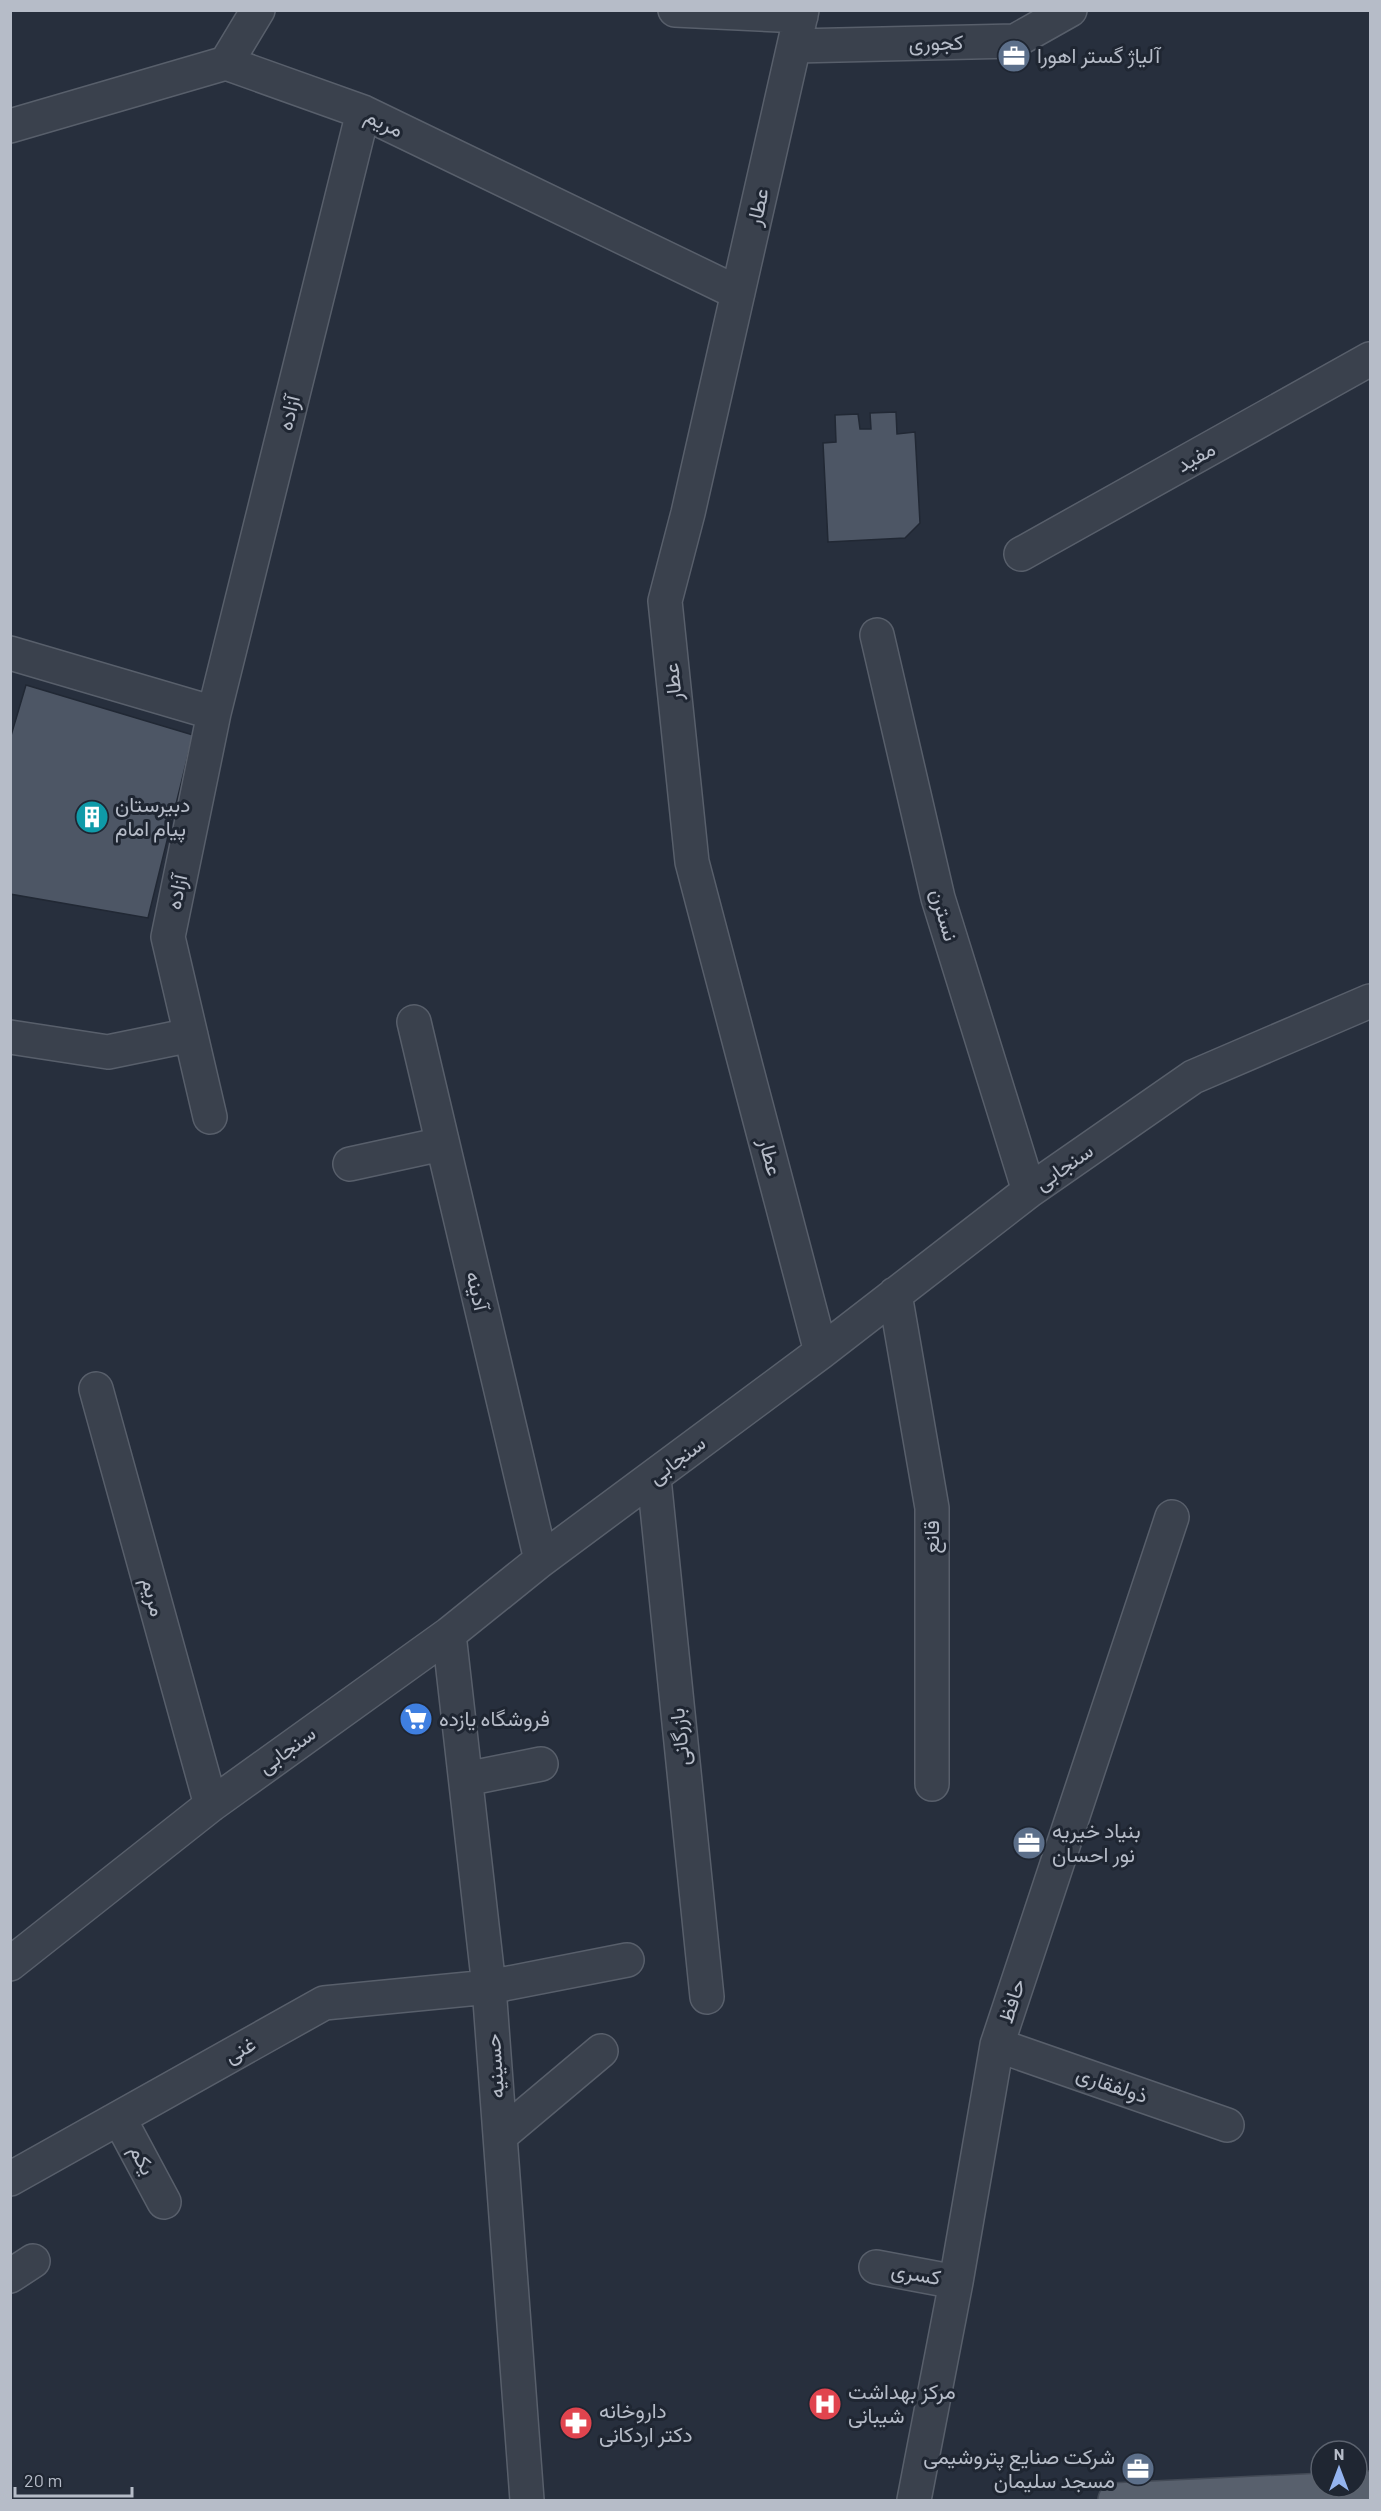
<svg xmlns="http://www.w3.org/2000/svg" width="1381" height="2511" font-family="Barlow,Vazirmatn,sans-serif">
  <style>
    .building { fill: #4d5665; stroke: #212834; stroke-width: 1.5 }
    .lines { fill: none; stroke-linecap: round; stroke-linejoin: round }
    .minor-casing { stroke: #585f6b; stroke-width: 36 }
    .major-casing { stroke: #434a56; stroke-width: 36 }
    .minor { stroke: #3a414d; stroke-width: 33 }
    .major { stroke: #58606d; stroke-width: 33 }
    .labels { text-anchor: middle; stroke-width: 6; stroke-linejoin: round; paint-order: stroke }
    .street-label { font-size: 21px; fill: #b6bcc8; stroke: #1f2632 }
    .poi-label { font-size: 21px; fill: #b6bcc8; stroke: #1f2632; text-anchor: start }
  </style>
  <rect width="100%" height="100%" fill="#272f3d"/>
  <path class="building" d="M896,412L897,434L915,432L920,523L905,538L828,542L823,443L836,442L835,415L858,414L860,429H871L870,413Z
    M26,685L193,735L148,918L10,894V739Z"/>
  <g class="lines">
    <g class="minor-casing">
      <path id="minor" d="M675,10L801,16
        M802,10L688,513L665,601L692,862L821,1352
        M795,46L1015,41L1070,10
        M226,63L258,10
        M10,126L226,63L363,112L738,293
        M1021,554L1370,359
        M877,635L938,898L1029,1191
        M10,653L214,713
        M414,1022L541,1560
        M10,1037L108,1052L191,1035
        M210,1117L168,937L214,713L363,112
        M350,1164L442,1144
        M895,1294L932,1508V1784
        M96,1389L211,1805
        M654,1478L707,1997
        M449,1634L489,1987L527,2500
        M466,1779L541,1764
        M10,1964L211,1805L449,1634L541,1560L821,1352L1029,1191L1193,1077L1370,1001
        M997,2045L1227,2125
        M119,2118L164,2202
        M500,2136L601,2051
        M10,2179L324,2003L489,1987L627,1960
        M876,2267L956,2282
        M10,2276L33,2261
        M914,2500L956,2282L997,2045L1172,1517"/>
    </g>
    <g class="major-casing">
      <path id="major" d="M1115,2500L1370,2488"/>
    </g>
    <use href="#minor" class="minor"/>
    <use href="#major" class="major"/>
  </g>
  <defs>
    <g id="office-disc" transform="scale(1.725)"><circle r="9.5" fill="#5c6f8a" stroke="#1f2632"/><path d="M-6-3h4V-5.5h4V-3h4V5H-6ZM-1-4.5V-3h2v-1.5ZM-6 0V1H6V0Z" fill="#fff"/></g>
    <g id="building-disc" transform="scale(1.725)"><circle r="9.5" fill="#0f9aa8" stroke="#1f2632"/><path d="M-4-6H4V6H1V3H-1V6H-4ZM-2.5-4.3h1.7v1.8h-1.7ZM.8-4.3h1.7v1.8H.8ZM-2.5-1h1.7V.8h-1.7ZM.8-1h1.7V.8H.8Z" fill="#fff"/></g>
    <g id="supermarket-disc" transform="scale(1.725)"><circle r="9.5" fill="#3f7fe0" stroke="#1f2632"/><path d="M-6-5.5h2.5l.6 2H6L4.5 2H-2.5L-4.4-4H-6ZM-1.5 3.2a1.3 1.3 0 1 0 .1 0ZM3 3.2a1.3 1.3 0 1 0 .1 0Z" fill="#fff"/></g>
    <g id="hospital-disc" transform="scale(1.725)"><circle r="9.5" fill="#e0444e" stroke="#1f2632"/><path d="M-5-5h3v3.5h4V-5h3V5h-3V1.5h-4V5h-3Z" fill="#fff"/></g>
    <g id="pharmacy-disc" transform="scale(1.725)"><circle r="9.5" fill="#e0444e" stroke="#1f2632"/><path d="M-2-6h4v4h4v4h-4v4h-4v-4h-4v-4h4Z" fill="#fff"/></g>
  </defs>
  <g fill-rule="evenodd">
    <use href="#office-disc" x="1014" y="56"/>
    <use href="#building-disc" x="92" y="817"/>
    <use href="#supermarket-disc" x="416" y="1719"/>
    <use href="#office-disc" x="1029" y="1843"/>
    <use href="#hospital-disc" x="825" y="2404"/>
    <use href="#pharmacy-disc" x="576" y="2423"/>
    <use href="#office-disc" x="1138" y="2469"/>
  </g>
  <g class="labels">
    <g class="street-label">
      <text transform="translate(936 43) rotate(-1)" y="7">کجوری</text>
      <text transform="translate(384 123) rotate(25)" y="7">مریم</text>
      <text transform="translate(758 207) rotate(-77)" y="7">عطار</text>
      <text transform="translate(289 413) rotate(-76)" y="7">آزاده</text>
      <text transform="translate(1196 457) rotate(-29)" y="7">مفید</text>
      <text transform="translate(673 682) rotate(-96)" y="7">عطار</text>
      <text transform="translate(177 892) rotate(-78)" y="7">آزاده</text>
      <text transform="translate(944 915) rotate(74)" y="7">نسترن</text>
      <text transform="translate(770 1157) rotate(75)" y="7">عطار</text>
      <text transform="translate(1064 1167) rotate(-35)" y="7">سنجابی</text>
      <text transform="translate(477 1291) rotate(77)" y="7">آدینه</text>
      <text transform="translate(677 1460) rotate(-37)" y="7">سنجابی</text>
      <text transform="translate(932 1537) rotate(-90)" y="7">قانع</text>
      <text transform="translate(153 1597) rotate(75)" y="7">مریم</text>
      <text transform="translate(680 1737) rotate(-96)" y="7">بازرگانی</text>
      <text transform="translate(287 1750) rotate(-36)" y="7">سنجابی</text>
      <text transform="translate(1012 2001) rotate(-72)" y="7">حافظ</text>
      <text transform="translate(240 2050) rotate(-29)" y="7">غنی</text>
      <text transform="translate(495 2066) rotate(-94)" y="7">حسینیه</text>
      <text transform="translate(1112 2085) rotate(19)" y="7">ذولفقاری</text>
      <text transform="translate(142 2160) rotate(62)" y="7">یکم</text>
      <text transform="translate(916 2274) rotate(10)" y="7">کسری</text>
    </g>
    <g class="poi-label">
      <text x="1037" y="63">آلیاژ گستر اهورا</text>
      <text x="115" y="812">دبیرستان<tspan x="115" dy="24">پیام امام</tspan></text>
      <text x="439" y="1726">فروشگاه یازده</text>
      <text x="1052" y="1838">بنیاد خیریه<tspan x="1052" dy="24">نور احسان</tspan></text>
      <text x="848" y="2399">مرکز بهداشت<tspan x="848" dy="24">شیبانی</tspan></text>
      <text x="599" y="2418">داروخانه<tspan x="599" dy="24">دکتر اردکانی</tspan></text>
      <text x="1115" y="2464" text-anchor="end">شرکت صنایع پتروشیمی<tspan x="1115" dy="24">مسجد سلیمان</tspan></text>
    </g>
  </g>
  <rect width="1381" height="2511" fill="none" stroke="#b6bcc8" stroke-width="24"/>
  <g transform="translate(1339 2469)"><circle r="28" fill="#1f2632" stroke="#5b626e" stroke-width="1.5"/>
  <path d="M0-4.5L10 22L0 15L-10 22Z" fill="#94b4ef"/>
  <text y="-9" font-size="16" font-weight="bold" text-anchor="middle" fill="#b6bcc8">N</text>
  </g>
  <path d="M15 2487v9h117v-9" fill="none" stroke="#b6bcc8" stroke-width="3"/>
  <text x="24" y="2487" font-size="18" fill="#b6bcc8" stroke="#1f2632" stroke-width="4.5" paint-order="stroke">20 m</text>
</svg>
